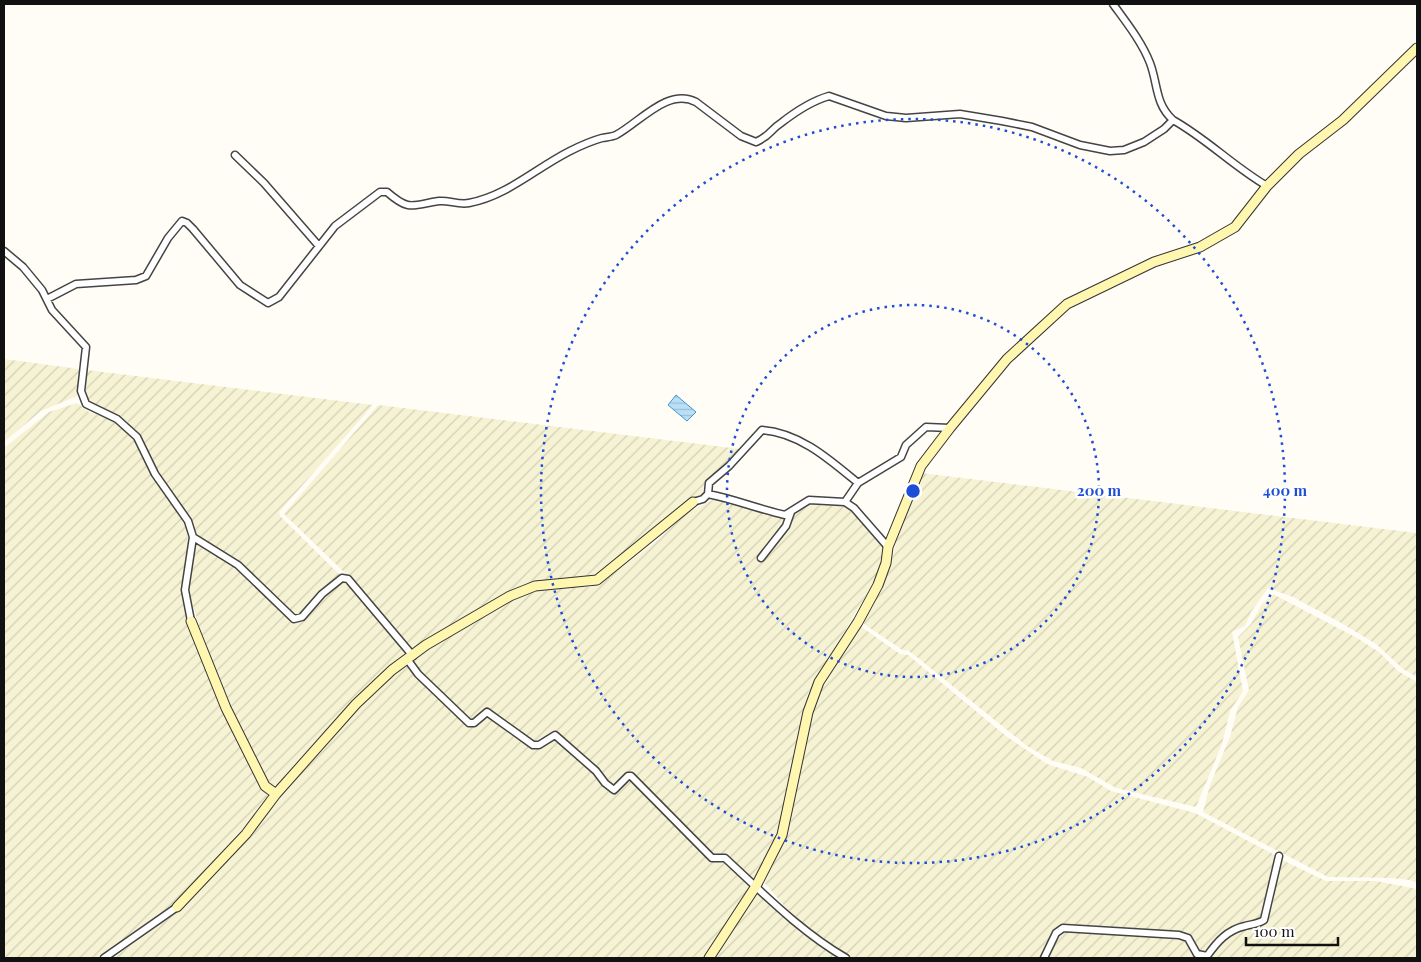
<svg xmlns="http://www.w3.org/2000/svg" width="1421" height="962" font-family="'Playfair Display',serif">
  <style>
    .farmland { fill: url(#farmland-furrows) }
    .water { fill: url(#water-rules); stroke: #3f96cf }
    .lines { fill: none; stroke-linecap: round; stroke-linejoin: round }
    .street-casing { stroke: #444; stroke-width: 9 }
    .secondary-casing { stroke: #333; stroke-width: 11 }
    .street { stroke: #fff; stroke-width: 6 }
    .secondary { stroke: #fff6b0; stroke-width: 9 }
    .ring { fill: none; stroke: #1d4ed8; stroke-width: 2.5; stroke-dasharray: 2.5 5 }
    .centre { fill: #1d4ed8; stroke: #fff; stroke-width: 2.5 }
    .ring-label { font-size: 15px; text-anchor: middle; font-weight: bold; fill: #1d4ed8; stroke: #fff; stroke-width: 5; stroke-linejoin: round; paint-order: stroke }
  </style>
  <defs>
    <pattern id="farmland-furrows" width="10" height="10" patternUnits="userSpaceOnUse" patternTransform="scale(1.25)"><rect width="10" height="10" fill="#f6f3d4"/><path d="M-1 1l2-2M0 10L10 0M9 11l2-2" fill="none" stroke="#d2cfb5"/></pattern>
    <pattern id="water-rules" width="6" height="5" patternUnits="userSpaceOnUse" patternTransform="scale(1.25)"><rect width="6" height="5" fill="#b9e0f7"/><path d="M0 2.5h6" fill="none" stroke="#9ebfd3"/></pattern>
  </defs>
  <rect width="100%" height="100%" fill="#fffdf5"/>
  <path class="farmland" d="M4,359L79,369L77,396L41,411L4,442Z
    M87,370L373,405L279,512L280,516L341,576L300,616L296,617L264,588L196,537L188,516L164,482L139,436L128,422L88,401L85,393Z
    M77,403L89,412L107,418L126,430L138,442L188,527L187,560L181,586L184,602L205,665L250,764L267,795V800L247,824L175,903L99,958H4V448L49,412Z
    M378,405L740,449L732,459L705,481L702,496L597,575L586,579L519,587L413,650L409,649L345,573L284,514Z
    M921,473L1417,533V677L1403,669L1376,644L1343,624L1293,597L1268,588L1251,612L1245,626L1232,632L1243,691L1230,711L1222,744L1196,807L1116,788L1081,768L1053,761L1027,746L913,654L907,650L904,651L864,624L865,617L893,556L899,531Z
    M713,500L728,501L778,518H785L813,502L848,506L880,540L884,548L878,575L808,693L779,828L766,862L753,881L725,856L713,857L634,775L615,786H611L594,766L558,732L549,733L534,742L488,710H483L474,719L469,721L418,670L413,661L448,636L506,602L534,591L548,587H590L600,584L658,540L683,514Z
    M196,541L237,567L289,618L295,621L340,582H347L408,654L383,672L277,786L268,784L264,778L212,667L188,590Z
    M1273,594L1357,638L1379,652L1398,671L1417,682V883L1410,880L1391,878L1328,877L1203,812L1210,785L1230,737L1238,707L1249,690L1238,637L1251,624L1262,604Z
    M860,626L900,654L908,655L1006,736L1047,764L1088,777L1111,791L1195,813L1273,854L1276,858L1270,894L1262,918L1234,927L1217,938L1208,951L1204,953L1199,952L1194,939L1181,933L1061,926L1055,930L1041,958H852L809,930L787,909L764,882L782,845L814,706L820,692Z
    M407,664L469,726L473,727L484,716L488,715L532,747L555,736L596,775L599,781L612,791L627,780L630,778L634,781L712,861L723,860L751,885L704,958H113L182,908L289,784L378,688Z
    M1280,859L1326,881H1376L1417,889V958H1207L1228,936L1240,930L1266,921L1273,904Z
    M757,892L769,900L800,933L841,958H716Z
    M1063,931L1184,939L1189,944L1191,951L1202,958H1047L1060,932Z"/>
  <path class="water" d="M676,395L696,412L687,421L668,405Z"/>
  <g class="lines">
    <g class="street-casing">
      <path id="street" d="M1113,4C1126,22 1142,42 1150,63C1158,84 1155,104 1173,120
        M235,155L264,183L318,245
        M4,251L23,267L42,290L52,310L86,347L81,391L86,404L117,419L137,437L155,474L188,521L193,537L185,590L191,621
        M47,299L76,284L136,280L146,276L168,238L182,221L187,223L193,229L240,285L268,303L279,297L335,226L380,192H387C410,212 412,205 439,201C449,200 458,205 469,203C507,196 536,168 570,151C580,146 591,141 602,138C606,137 612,137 616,135C639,123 668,87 696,102L741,136L756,142C770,136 770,130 781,123C795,112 812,101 829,96L886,116L906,118L960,114L1002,121L1032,127L1080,145L1110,151L1124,150L1144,142L1164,129L1173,120C1207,139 1234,167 1267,186
        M708,494L709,483L729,466L762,430C800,433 829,459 858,483
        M693,502L703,499L708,494C734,499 758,509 785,515L809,500L845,502L854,508L888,547
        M845,502L858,483L901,457L906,445L926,427L950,428
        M193,537L238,565L294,619L302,617L322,594L342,578L348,579L413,656
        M761,558L786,526L791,512
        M407,659L418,674L469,723H474L487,712L533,745H539L555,735L596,771L605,783L614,790L628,776H631L712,858H725C764,894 801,932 846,958
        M104,958L177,907
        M1044,958L1056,933L1063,928L1179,935L1188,938L1197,954L1207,956C1217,942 1227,930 1245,926C1252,924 1258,924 1264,920L1279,856"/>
    </g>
    <g class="secondary-casing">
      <path id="secondary" d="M191,621L226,708L265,786L276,794
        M177,907L246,834L276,794L356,704L392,670L426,645L510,596L535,586L597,580L693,502
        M709,958L756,886L782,835L808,712L819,682L858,622L878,585L886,563L888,547L921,466L950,428L1007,359L1067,304L1154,262L1200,247L1235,227L1267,186L1299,154L1343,120L1417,48"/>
    </g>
    <use href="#street" class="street"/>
    <use href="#secondary" class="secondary"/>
  </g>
  <g class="ring">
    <circle cx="913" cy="491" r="186"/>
    <circle cx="913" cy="491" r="372"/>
  </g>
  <circle cx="913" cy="491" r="8" class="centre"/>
  <g class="ring-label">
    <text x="1099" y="496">200 m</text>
    <text x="1285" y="496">400 m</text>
  </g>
  <rect width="1421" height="962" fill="none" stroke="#111111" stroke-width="10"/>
  <path d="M1246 937v8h92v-8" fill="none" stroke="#111111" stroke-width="2.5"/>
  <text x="1254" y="937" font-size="15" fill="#111111" stroke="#ffffff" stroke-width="4" paint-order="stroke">100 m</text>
</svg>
